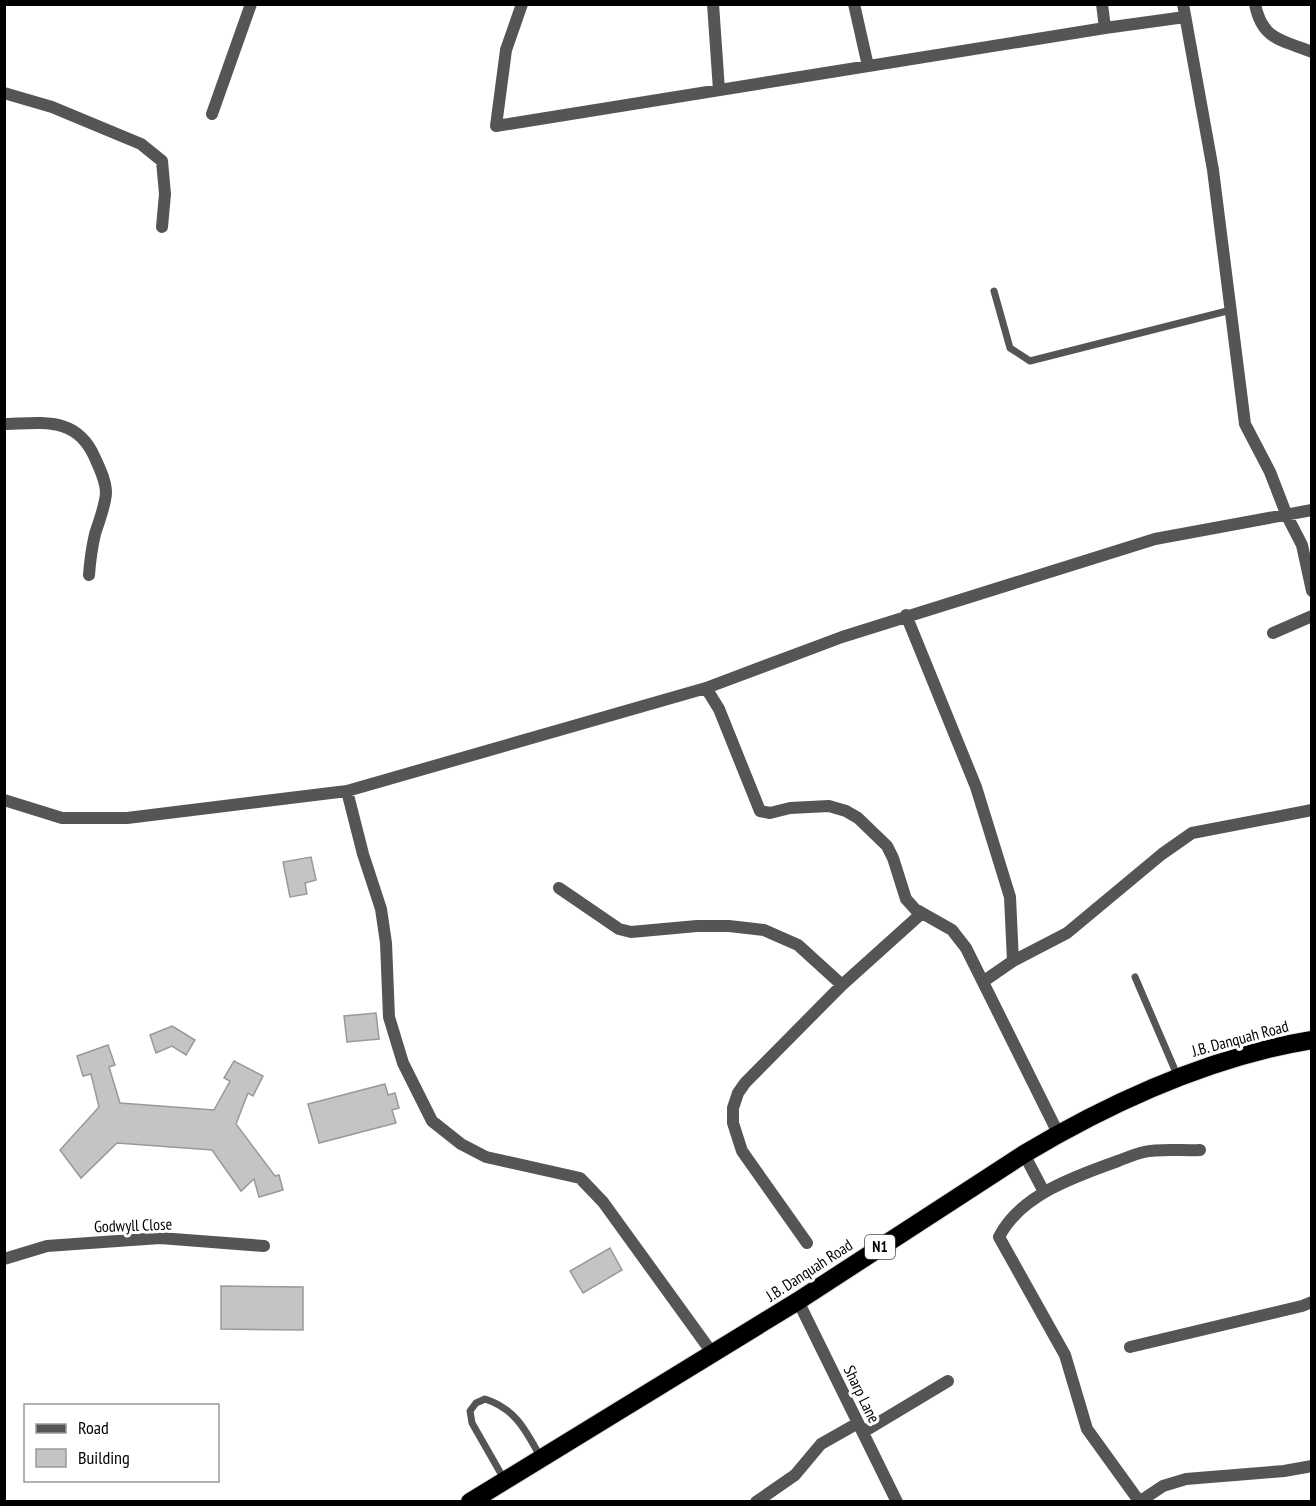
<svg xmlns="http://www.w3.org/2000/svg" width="1316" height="1506" font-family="'PT Sans Narrow',sans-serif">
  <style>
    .building { fill: #c4c4c4; stroke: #999; stroke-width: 1.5 }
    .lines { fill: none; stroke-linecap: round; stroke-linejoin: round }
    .highway-casing { stroke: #dbdbdb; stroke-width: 20 }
    .lane { stroke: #555; stroke-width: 7 }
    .street { stroke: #555; stroke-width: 12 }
    .highway { stroke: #000; stroke-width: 18 }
    .labels { text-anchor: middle; stroke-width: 6; stroke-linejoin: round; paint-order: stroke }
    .shield { fill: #fff; stroke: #4c4c4c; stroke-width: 1.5 }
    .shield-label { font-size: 15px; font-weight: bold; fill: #000 }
    .street-label { font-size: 16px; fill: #000; stroke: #fff }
  </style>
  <rect width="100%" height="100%" fill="#fff"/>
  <path class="building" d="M311,857L316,880L305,883L307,894L290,897L283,862Z
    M376,1013L379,1039L347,1042L344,1016Z
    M172,1026L195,1040L186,1055L172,1046L156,1053L150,1035Z
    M108,1045L115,1065L109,1067L120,1103L214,1110L230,1081L224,1078L234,1061L263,1076L253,1096L248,1093L236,1124L275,1176L279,1175L283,1190L259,1197L254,1179L241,1191L212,1150L117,1143L81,1178L60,1150L99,1107L91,1074L83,1076L77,1056Z
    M385,1084L388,1095L395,1093L399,1108L392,1110L396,1123L319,1143L308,1104Z
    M610,1248L622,1270L583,1293L570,1271Z
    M221,1286L303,1287V1330L221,1329Z"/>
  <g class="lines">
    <g class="highway-casing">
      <path id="highway" d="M470,1502L798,1301L1024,1154C1113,1101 1209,1057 1312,1040"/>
    </g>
    <path class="lane" d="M994,291L1010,348L1030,361L1231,310
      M1135,977L1178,1077
      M504,1479L472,1423L470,1411L476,1403L485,1399C516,1409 526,1431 541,1458"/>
    <path class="street" d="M522,4L506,50L496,126L1105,28L1185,17
      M713,4L719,90
      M854,4L868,66
      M1102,4L1105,28
      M1183,4L1213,170L1245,424L1270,472L1287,516L1302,545L1312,591
      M1255,4C1262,40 1282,40 1312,52
      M4,93L52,107L141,144L162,161L165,194L162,227
      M212,114L251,4
      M4,424C43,423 77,416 95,458C100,469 106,481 106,493C105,507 99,521 95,534C92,547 90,561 89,575
      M906,615L976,787L1010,897L1013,961
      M1273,633L1312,616
      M706,688L719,709L760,811L770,813L790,808L829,806L846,811L858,818L887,846L893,858L906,899L915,909L952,930L966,948L1058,1133
      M347,791L363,854L381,909L386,943L389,1017L403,1063L432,1121L461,1144L486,1157L580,1178L603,1202L713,1354
      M4,800L62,818H127L347,791L706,688L842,637L1155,539L1312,510
      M559,888L619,929L631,932L697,926H729L764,930L798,945L842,985
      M984,981L1013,961L1067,933L1162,854L1192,833L1312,810
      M1024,1154L1044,1192
      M807,1243L742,1151L733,1123V1108L738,1093L745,1083L842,985L922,913
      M4,1259L47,1246L160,1238L264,1246
      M798,1301L897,1502
      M1130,1347L1302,1306L1312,1302
      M863,1432L948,1381
      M1139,1501L1087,1429L1065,1355L999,1237C1020,1195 1076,1176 1118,1161C1126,1158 1135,1154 1144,1152C1161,1148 1182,1151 1200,1150
      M756,1502L795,1475L821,1444L858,1423
      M1139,1502L1163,1486L1186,1479L1284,1471L1312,1466"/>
    <use href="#highway" class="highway"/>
  </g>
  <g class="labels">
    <rect class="shield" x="865" y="1235" width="30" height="24" rx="4.5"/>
    <g class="shield-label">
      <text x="880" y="1252">N1</text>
    </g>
    <g class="street-label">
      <text transform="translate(1240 1038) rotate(-15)" y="6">J.B. Danquah Road</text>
      <text transform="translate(133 1225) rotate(-2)" y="6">Godwyll Close</text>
      <text transform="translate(809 1270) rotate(-33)" y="6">J.B. Danquah Road</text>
      <text transform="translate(862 1394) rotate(64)" y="6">Sharp Lane</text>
    </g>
  </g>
  <rect width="1316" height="1506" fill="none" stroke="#000000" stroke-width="12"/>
  <rect x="24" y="1404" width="195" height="78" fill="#ffffff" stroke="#999999" stroke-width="1.5"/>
  <rect x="36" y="1424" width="30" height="9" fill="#555555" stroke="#999999" stroke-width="1.5"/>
  <text x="78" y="1434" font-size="18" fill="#000000">Road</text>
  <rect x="36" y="1449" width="30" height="18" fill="#c4c4c4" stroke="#999999" stroke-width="1.5"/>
  <text x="78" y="1464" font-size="18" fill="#000000">Building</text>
</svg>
